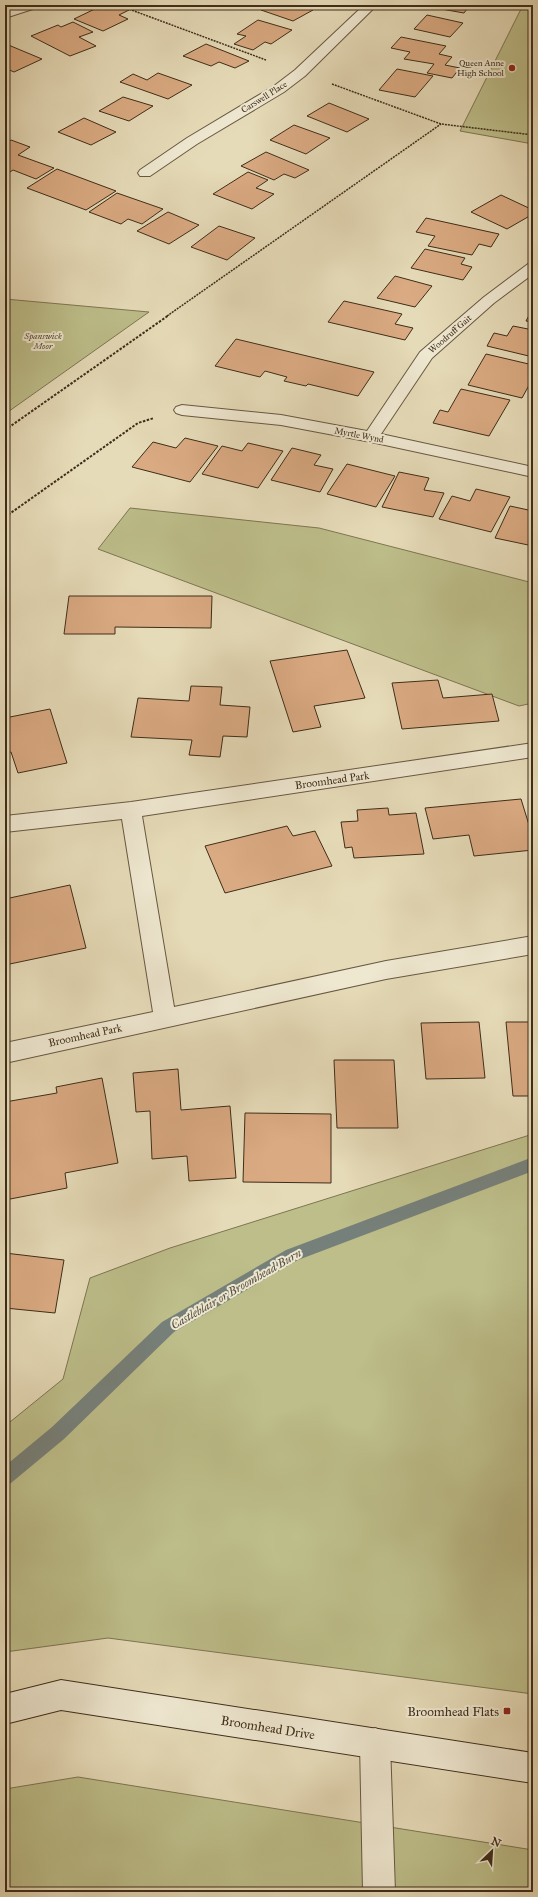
<svg xmlns="http://www.w3.org/2000/svg" width="538" height="1897" font-family="'IM FELL Great Primer',serif">
  <style>
    .green { fill: #bdbe8a; stroke: #7e7652 }
    .lines { fill: none; stroke-linecap: round; stroke-linejoin: round }
    .stream { fill: #76807a; fill-rule: evenodd }
    .building { fill: #daaa82; stroke: #3e2d1a }
    .street-casing { stroke: #685842; stroke-width: 2 }
    .secondary-casing { stroke: #3e2d1a; stroke-width: 2 }
    .path-far1 { stroke: #3e2d1a; stroke-width: 1.5; stroke-dasharray: 2 1; stroke-linecap: butt }
    .path { stroke: #3e2d1a; stroke-width: 2; stroke-dasharray: 2.5 1.5; stroke-linecap: butt }
    .street { fill: #efe8d1; fill-rule: evenodd }
    .secondary { fill: #efe8d1; fill-rule: evenodd }
    .poi-dot { fill: #8f2418; stroke: #efe8d1; stroke-width: 1.5 }
    .labels { text-anchor: middle; stroke-width: 4; stroke-linejoin: round; paint-order: stroke }
    .far-poi-label { font-size: 9px; fill: #3e2d1a; stroke: #efe8d1; text-anchor: end }
    .far-street-label { font-size: 9px; fill: #3e2d1a; stroke: #efe8d1 }
    .far-park-label { font-size: 9px; font-style: italic; fill: #574a30; stroke: #efe8d1 }
    .street-label { font-size: 11px; fill: #3e2d1a; stroke: #efe8d1 }
    .water-label { font-size: 12px; font-style: italic; fill: #565042; stroke: #efe8d1 }
    .near-poi-label { font-size: 13px; fill: #3e2d1a; stroke: #efe8d1; text-anchor: end }
    .near-street-label { font-size: 13px; fill: #3e2d1a; stroke: #efe8d1 }
  </style>
  <rect width="100%" height="100%" fill="#e6dbb8"/>
  <filter id="stains"><feTurbulence type="fractalNoise" baseFrequency=".005" numOctaves="4"/><feColorMatrix values="0 0 0 0 .2 0 0 0 0 .09 0 0 0 0 .02 0 0 0 .5 -.17"/></filter>
  <radialGradient id="worn" r=".72"><stop offset=".6" stop-color="#630" stop-opacity="0"/><stop offset="1" stop-color="#630" stop-opacity=".3"/></radialGradient>
  <path class="green" d="M523,5H533V144L460,131Z
    M5,299L149,312L5,414Z
    M130,508L319,528L533,583V703L519,706L98,549Z
    M533,1134V1694L108,1638L5,1652V1426L63,1379L90,1278L170,1248Z
    M78,1777L533,1850V1892H5V1789Z"/>
  <g class="lines">
    <path class="stream" d="M533,1157V1171L298,1260L174,1332L64,1439L11,1483L5,1486V1466L52,1427L162,1322L286,1250Z"/>
  </g>
  <path class="building" d="M103,5H115L129,10L119,15L128,19L103,31L74,19Z
    M270,5H297L313,10L293,21L261,10Z
    M431,5H470L464,13L430,7Z
    M427,15L463,23L450,37L414,29Z
    M258,20L292,30L271,44L265,42L253,50L234,44L246,36L237,34Z
    M73,22L93,32L79,37L96,46L70,56L31,36L58,25L61,27Z
    M401,37L446,46L439,54L452,57L445,65L460,68L452,78L427,73L434,64L404,59L410,52L391,48Z
    M5,44H6L42,59L14,72L5,68Z
    M206,44L249,61L235,68L219,62L211,66L183,56Z
    M397,69L433,76L415,97L379,90Z
    M158,73L192,85L168,99L120,82L133,74L147,80Z
    M123,97L153,106L129,121L99,111Z
    M329,103L369,119L347,132L307,116Z
    M84,118L116,132L91,145L58,132Z
    M294,125L330,138L306,154L270,140Z
    M11,140L30,147L18,155L54,168L36,179L13,170L7,174L5,173V144Z
    M266,152L309,170L295,178L284,174L274,180L241,166Z
    M57,169L116,191L86,210L27,188Z
    M248,172L268,180L256,188L274,194L252,209L213,194Z
    M117,193L163,209L142,224L128,219L121,224L89,212Z
    M501,195L533,210V214L507,229L471,212Z
    M168,212L199,225L169,244L137,231Z
    M426,218L499,234L491,247L479,244L472,255L428,246L435,236L416,232Z
    M219,226L255,238L227,260L191,247Z
    M425,249L465,258L461,264L472,267L463,280L411,268Z
    M395,276L432,286L415,307L377,298Z
    M344,301L402,314L395,324L413,328L405,340L328,322Z
    M533,308V322L526,321Z
    M513,326L533,330V357L487,346L494,333L507,336Z
    M236,339L374,372L358,396L308,384L306,386L284,381L287,377L265,371L260,377L215,366Z
    M486,354L533,365V378L522,398L468,385Z
    M461,389L510,400L489,436L433,423L440,410L448,412Z
    M185,438L218,446L190,482L132,467L153,442L176,448Z
    M248,443L283,451L258,488L202,474L222,446L242,451Z
    M292,448L321,455L314,465L333,469L320,492L271,480Z
    M347,464L395,476L376,507L327,494Z
    M399,472L429,478L424,490L444,493L433,517L382,507Z
    M476,489L510,497L491,532L439,519L452,496L470,501Z
    M510,506L533,511V546L495,538Z
    M69,596H212L211,628L115,627V634H64Z
    M347,650L365,698L314,706L321,727L293,732L270,661Z
    M438,680L443,698L492,694L499,721L402,729L392,683Z
    M191,686L222,687L220,705L250,707L247,737L223,736L220,757L189,755L192,740L131,737L138,698L189,701Z
    M50,709L67,763L18,773L11,752L5,753V718Z
    M521,799L533,838V850L474,856L469,835L433,839L425,808Z
    M388,808L389,815L416,813L424,854L354,858L352,847L345,848L341,822L358,821L357,810Z
    M287,826L293,836L315,831L332,866L225,893L205,846Z
    M70,885L86,948L5,965V899Z
    M479,1022L485,1078L426,1079L421,1023Z
    M506,1022H533V1096H513Z
    M334,1060H394L398,1128H337Z
    M178,1069L181,1110L230,1106L236,1178L189,1181L187,1156L152,1159L150,1111L136,1112L133,1073Z
    M102,1078L118,1163L65,1173L67,1188L5,1200V1102L57,1093L56,1087Z
    M245,1113L331,1114V1183L243,1182Z
    M5,1253L64,1260L55,1313L5,1308Z"/>
  <g class="lines">
    <g class="street-casing">
      <path id="street" d="M20,5H38L36,8L5,18V10Z
        M364,5H377L305,76L284,92L197,144L150,176H140L138,173L140,170L187,138L274,86L295,70Z
        M533,263V274L494,303L432,358L381,434L533,467V477L371,442L281,425L182,415L176,413L174,410L176,407L182,405L281,415L367,431L420,352L484,297L528,264Z
        M533,743V757L142,816L174,1007L386,961L533,936V954L386,979L5,1063V1043L153,1012L122,819L5,832V816L131,802Z
        M375,1728L386,1732L390,1743L395,1892H363L360,1743L364,1732Z"/>
    </g>
    <g class="secondary-casing">
      <path id="secondary" d="M61,1680L533,1753V1783L61,1710L5,1724V1694Z"/>
    </g>
    <path class="path-far1" d="M118,5L266,60
      M332,84L441,124L533,135
      M167,316L441,124"/>
    <path class="path" d="M5,430L169,315
      M5,517L138,423L154,418"/>
    <use href="#street" class="street"/>
    <use href="#secondary" class="secondary"/>
  </g>
  <g class="poi-dot">
    <circle cx="512" cy="68" r="4"/>
    <rect x="503" y="1707" width="8" height="8" rx="2"/>
  </g>
  <g class="labels">
    <g class="far-poi-label">
      <text x="504" y="66">Queen Anne<tspan x="504" dy="10">High School</tspan></text>
    </g>
    <g class="far-street-label">
      <text transform="translate(264 97) rotate(-32)" y="3">Carswell Place</text>
      <text transform="translate(450 334) rotate(-41)" y="3">Woodruff Gait</text>
      <text transform="translate(359 435) rotate(11)" y="3">Myrtle Wynd</text>
    </g>
    <g class="far-park-label">
      <text x="43" y="339">Spanswick<tspan x="43" dy="10">Moor</tspan></text>
    </g>
    <g class="street-label">
      <text transform="translate(332 780) rotate(-8)" y="4">Broomhead Park</text>
      <text transform="translate(85 1035) rotate(-12)" y="4">Broomhead Park</text>
    </g>
    <g class="water-label">
      <text transform="translate(236 1289) rotate(-30)" y="4">Castleblair or Broomhead Burn</text>
    </g>
    <g class="near-poi-label">
      <text x="499" y="1716">Broomhead Flats</text>
    </g>
    <g class="near-street-label">
      <text transform="translate(268 1727) rotate(9)" y="5">Broomhead Drive</text>
    </g>
  </g>
  <rect width="538" height="1897" fill="none" stroke="#e6dbb8" stroke-width="20"/>
  <rect x="6" y="6" width="526" height="1885" fill="none" stroke="#3e2d1a" stroke-width="2"/>
  <rect x="10" y="10" width="518" height="1877" fill="none" stroke="#3e2d1a"/>
  <g transform="translate(492 1851) rotate(25)" stroke="#efe8d1" stroke-width="3" paint-order="stroke">
  <path d="M0-3L7 15L0 10L-7 15Z" fill="#3e2d1a"/>
  <text y="-6" font-size="11" font-weight="bold" text-anchor="middle" fill="#3e2d1a">N</text>
  </g>
  <rect width="100%" height="100%" filter="url(#stains)"/>
  <rect width="100%" height="100%" fill="url(#worn)"/>
</svg>
